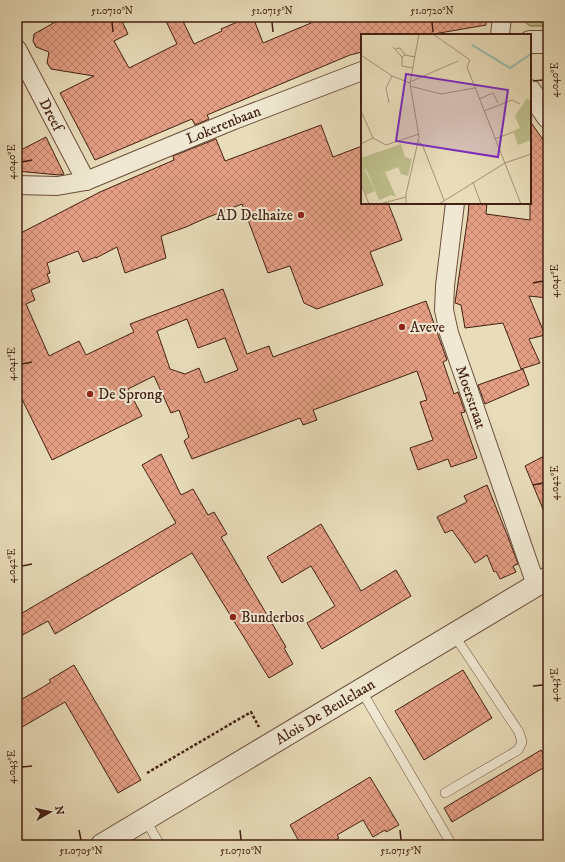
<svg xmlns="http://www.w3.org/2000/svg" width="565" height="862" font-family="'IM FELL DW Pica',serif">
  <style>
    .grass { fill: #bdbe8b; stroke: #806f4e }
    .building { fill: url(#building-cross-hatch); stroke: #432012; fill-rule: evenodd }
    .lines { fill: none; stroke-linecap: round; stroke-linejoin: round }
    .service-casing { stroke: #6c4f3c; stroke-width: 10 }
    .minor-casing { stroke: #6c4f3c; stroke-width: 20 }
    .tertiary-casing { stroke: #6c4f3c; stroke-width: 24 }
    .path { stroke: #432012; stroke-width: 2.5; stroke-dasharray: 3 2; stroke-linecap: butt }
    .service { stroke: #f0e8d2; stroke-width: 9 }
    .minor { stroke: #f0e8d2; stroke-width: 18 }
    .tertiary { stroke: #f0e8d2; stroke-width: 22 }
    .ticks { fill: none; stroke: #432012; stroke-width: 1.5 }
    .poi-dot { fill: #8f2418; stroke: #f0e8d2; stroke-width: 1.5 }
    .labels { text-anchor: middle; stroke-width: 4; stroke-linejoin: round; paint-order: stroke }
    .street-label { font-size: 15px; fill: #432012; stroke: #f0e8d2 }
    .poi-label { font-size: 15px; fill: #432012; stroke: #f0e8d2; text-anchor: start }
    .inset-river { fill: none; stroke: #97bcaf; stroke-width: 2 }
    .inset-road { fill: none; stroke: #a69176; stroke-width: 1 }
    .view { fill: #7b2cbf; fill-opacity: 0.15; stroke: #7b2cbf; stroke-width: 2 }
    .inset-edge { fill: none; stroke: #432012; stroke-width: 2 }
    .neatline { fill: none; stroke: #432012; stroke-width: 1.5 }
    .ticks-label { font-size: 10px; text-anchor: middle; fill: #432012 }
  </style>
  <defs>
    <pattern id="building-cross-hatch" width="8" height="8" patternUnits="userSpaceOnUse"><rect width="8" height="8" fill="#e59f85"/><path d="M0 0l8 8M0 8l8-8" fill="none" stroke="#bb816b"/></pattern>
  </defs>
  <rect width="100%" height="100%" fill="#e8dcb9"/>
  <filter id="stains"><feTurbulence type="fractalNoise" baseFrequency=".005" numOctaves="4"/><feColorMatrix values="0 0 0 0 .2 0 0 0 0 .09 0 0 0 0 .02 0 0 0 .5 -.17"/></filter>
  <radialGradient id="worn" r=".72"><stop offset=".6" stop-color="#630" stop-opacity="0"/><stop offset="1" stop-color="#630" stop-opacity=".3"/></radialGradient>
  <path class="grass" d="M526,17L530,21L548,22V26H530L526,23Z"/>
  <path class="building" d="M64,17H120L128,34L114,41L129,68L177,44L164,17H181L194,44L222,31L221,29L249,17H253L263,43L311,23L308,17H486V25L428,35H362V52L350,55L207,115L209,119L195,125L192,119L95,160L60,93L94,76L51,69L47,63L49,52L36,47L33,41L34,34Z
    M530,121L548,147V298L529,296L545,335L529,339L540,363L521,369L503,323L465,328L461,305L455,303L468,216L469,203H487L486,214L530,220Z
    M321,125L333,157L362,146V203H388L396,223L402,240L370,252L383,285L317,309L304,303L290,266L268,273L242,204L206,218L186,227L161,236L166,258L125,273L117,247L96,258V257L83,262L78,251L47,263L50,273L47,274L50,282L31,290L35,300L26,304L49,356L79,341L86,355L134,332L130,324L223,289L247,354L269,346L273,357L426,301L447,360L443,362L454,394L458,392L465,412L461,413L477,458L451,467L448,459L418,470L410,448L433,440L420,402L427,400L417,371L313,410L317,420L303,425L300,418L192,459L184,441L189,437L179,410L171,413L154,376L128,389L142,416L52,460L17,389V235L100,192L174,160L173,156L216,139L225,161ZM187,319L198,348L225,338L238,370L205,383L199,368L185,374L170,369L157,331Z
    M46,137L64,174L59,175L17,171V152Z
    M523,369L529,385L485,404L478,385Z
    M161,454L181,495L193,489L208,515L214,512L227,534L221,537L286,647L284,648L293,664L269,678L192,553L55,634L48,621L17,638V616L176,523L142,465Z
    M548,454V521L525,466Z
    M487,485L508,537L518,564L513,566L516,572L500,579L496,571L494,572L487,555L475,563L470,555L452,530L445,533L437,517L467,502L464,496Z
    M321,524L361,591L396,570L411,596L322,649L307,623L335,606L311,566L282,583L267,557Z
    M74,665L141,780L118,793L65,702L17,730V702L43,687L51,682L49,680Z
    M463,670L492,718L424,760L395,711Z
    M541,750L548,762V765L452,822L444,808Z
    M370,777L399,825L386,832L385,830L373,837L363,820L337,835L339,838L327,845H301L290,825Z"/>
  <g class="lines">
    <g class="service-casing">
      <path id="service" d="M361,690L452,845
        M445,793L518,750L522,742L519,732L454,635
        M145,819L160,845"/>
    </g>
    <g class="minor-casing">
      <g id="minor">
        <path d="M500,35L502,17"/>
        <path id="s1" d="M17,49L86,181"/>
        <path id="s2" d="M17,185L57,186L86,181L234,120L362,71"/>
        <path id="s3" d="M455,203L445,286L444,310L449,333L536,585"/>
      </g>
    </g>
    <g class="tertiary-casing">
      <g id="tertiary">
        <path d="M530,42H548"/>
        <path d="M530,91L548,117"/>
        <path id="s4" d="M102,845L548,578"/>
      </g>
    </g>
    <path class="path" d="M147,773L251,712L259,727"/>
    <use href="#service" class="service"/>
    <use href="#minor" class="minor"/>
    <use href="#tertiary" class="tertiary"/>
  </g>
  <path class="ticks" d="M112,22L113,32M272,22L273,32M432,22L433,32M533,81L543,80M22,162L32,160M533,283L543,281M22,364L32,362M533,485L543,483M22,566L32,564M533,686L543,685M22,767L32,766M79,830L81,840M240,830L241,840M400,830L401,840"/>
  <g class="poi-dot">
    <circle cx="301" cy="215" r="4"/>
    <circle cx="402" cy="327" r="4"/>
    <circle cx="90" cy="394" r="4"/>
    <circle cx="233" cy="617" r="4"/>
  </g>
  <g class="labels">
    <g class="street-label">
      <text dy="5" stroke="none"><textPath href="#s1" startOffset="74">Dreef</textPath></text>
      <text dy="5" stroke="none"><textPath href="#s2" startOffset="218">Lokerenbaan</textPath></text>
      <text dy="5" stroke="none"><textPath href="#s3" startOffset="199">Moerstraat</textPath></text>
      <text dy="5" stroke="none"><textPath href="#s4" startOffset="260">Alois De Beulelaan</textPath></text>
    </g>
    <g class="poi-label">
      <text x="293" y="220" text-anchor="end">AD Delhaize</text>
      <text x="410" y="332">Aveve</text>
      <text x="98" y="399">De Sprong</text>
      <text x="241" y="622">Bunderbos</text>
    </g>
  </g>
  <g transform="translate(361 34)">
    <rect width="170" height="170" fill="#e8dcb9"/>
    <path d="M126,36L170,67V106L157,111L152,97L159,94L154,82L166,64ZM4,136L14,157L5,161L0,148V138Z" fill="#bdbe8b"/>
    <path d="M40,110L44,123L51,125L47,142L40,140L37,133L9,144L5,135L0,138V124Z" fill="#bdbe8b"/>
    <path d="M24,138L35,163L30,161L18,166L9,144Z" fill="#bdbe8b"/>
    <path class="inset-river" d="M111,11L149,34L170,20"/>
    <path class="inset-road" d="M72,0L109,26L106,33M32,13L41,23M35,15L39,14L44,21M0,21L31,42L49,49M106,33L160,170M52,34L41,32V23L44,21L54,23M49,48L97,27M49,52L80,60L114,54M118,65L132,59L137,69M28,69L25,54L31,42M0,77L12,104M123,77L151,66L159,70M12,104L25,111L58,100M134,105L152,98M57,108L61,110L83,166M0,110L12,104M112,148L120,170M0,150L8,170M22,169L45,163M45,170V160L58,103L49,49L58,0M78,170L144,129L170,120"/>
    <path class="view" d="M45,40L147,56L137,123L35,107Z"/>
    <rect width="170" height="170" class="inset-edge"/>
  </g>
  <rect width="565" height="862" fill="none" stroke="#e8dcb9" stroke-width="44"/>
  <g transform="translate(50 812) rotate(81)" stroke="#f0e8d2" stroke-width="3" paint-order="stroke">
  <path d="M0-3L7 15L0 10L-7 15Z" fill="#432012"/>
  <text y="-6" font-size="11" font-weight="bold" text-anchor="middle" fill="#432012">N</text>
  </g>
  <rect x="22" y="22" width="521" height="818" class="neatline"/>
  <g class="ticks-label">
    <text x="112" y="14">51.0710°N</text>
    <text x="272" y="14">51.0715°N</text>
    <text x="432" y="14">51.0720°N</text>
    <text transform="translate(554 80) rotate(-90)" y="4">4.040°E</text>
    <text transform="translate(11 162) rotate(-90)" y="4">4.040°E</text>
    <text transform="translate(554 281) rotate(-90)" y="4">4.041°E</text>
    <text transform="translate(11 364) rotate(-90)" y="4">4.041°E</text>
    <text transform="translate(554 483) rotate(-90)" y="4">4.042°E</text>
    <text transform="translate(11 566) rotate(-90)" y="4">4.042°E</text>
    <text transform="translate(554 685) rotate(-90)" y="4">4.043°E</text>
    <text transform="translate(11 767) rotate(-90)" y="4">4.043°E</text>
    <text x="81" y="854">51.0705°N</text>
    <text x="241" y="854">51.0710°N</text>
    <text x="401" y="854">51.0715°N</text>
  </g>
  <rect width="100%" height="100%" filter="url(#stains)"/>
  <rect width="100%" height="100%" fill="url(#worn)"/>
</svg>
